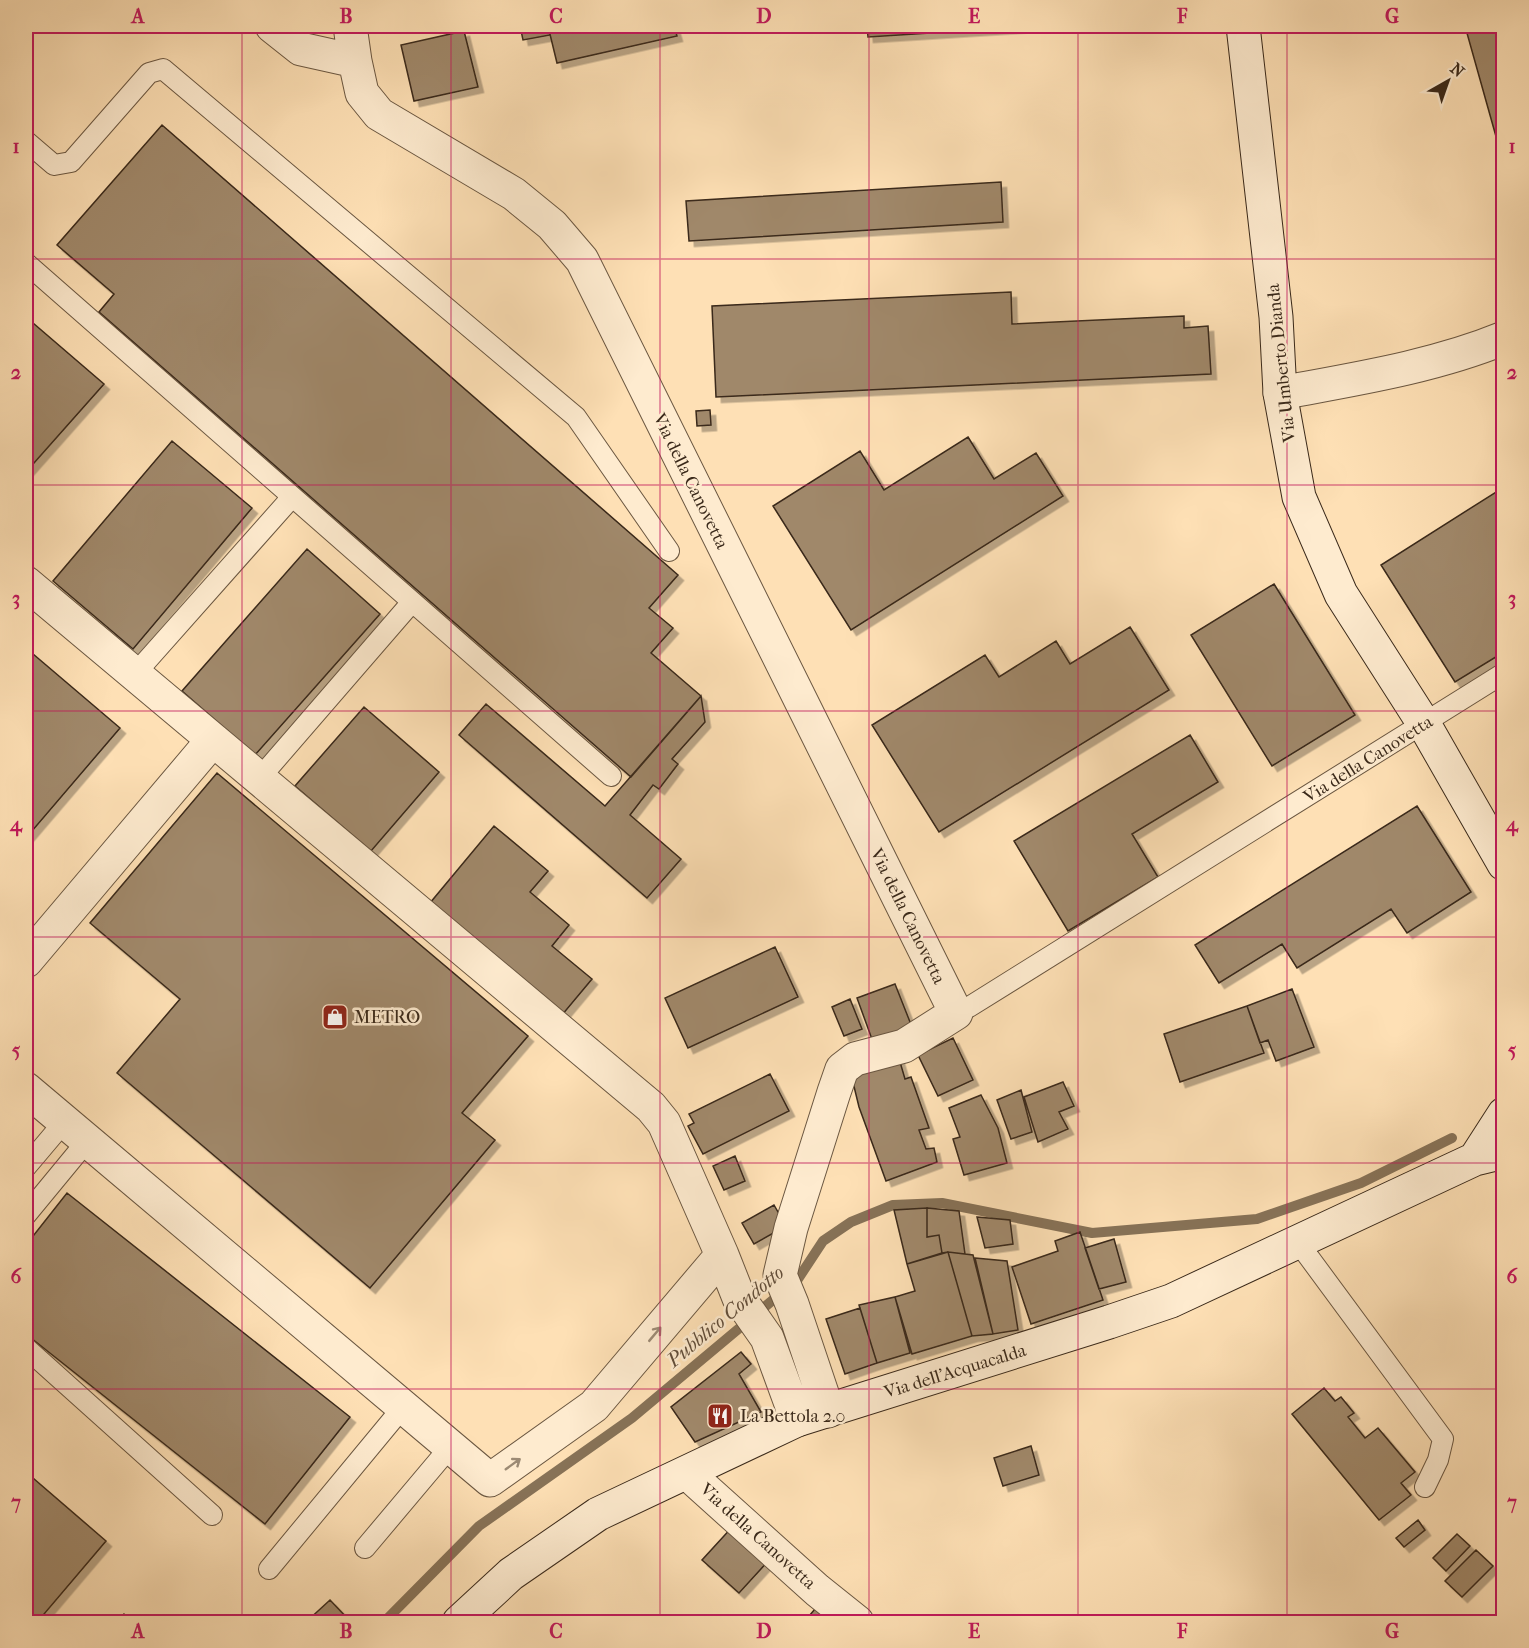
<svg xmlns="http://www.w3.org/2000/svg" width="1529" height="1648" font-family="'IM FELL French Canon',serif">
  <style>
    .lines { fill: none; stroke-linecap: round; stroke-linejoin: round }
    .stream { stroke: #877257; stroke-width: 10 }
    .building { fill: #a0886b; stroke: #3a291a; stroke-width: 1.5; filter: url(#shadow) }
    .lane-casing { stroke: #6b5741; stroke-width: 22 }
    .street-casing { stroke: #6b5741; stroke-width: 35 }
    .secondary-casing { stroke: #3a291a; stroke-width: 35 }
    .lane { stroke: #feebcf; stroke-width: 20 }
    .street { stroke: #feebcf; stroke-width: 33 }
    .secondary { stroke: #feebcf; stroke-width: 33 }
    .oneway { stroke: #9c8a74 }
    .grid { fill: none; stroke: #c2185b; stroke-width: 1.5; stroke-opacity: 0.55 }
    .labels { text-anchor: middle; stroke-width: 5; stroke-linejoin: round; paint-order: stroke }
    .street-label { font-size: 18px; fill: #3a291a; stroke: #feebcf }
    .poi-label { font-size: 18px; fill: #3a291a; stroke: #feebcf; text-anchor: start }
    .water-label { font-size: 20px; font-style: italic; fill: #614d39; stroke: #feebcf }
    .neatline { fill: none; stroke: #c2185b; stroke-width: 2 }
    .grid-label { font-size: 20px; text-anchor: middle; font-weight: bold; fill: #c2185b }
  </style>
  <defs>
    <filter id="shadow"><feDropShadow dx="5.5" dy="5.5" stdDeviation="0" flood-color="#0004"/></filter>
  </defs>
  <rect width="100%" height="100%" fill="#fee0b5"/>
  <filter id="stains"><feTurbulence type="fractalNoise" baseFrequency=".00333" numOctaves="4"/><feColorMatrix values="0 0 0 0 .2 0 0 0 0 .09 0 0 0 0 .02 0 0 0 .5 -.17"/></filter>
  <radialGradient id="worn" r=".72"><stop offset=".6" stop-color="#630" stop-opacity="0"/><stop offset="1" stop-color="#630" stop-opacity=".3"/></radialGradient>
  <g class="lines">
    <path class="stream" d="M384,1622L479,1526L632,1418L798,1279L823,1241L851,1222L893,1205L942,1203L1092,1233L1257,1219L1361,1183L1452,1138"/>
  </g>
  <path class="building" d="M520,26H548L550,35L523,40Z
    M548,26H674L677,36L557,63Z
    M867,26H1042L868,37Z
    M1465,26H1504V141L1497,140Z
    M464,31L478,87L414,101L401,45Z
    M162,125L678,575L649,608L673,628L651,653L701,696L631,777L99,312L114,294L57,245Z
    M1001,182L1003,222L689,241L686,201Z
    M1011,292L1012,324L1184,316V328L1208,326L1211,374L716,397L712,306Z
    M26,317L104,384L26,472Z
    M710,410L711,425L697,426L696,411Z
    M968,437L994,479L1036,453L1063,496L851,630L773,506L860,451L884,490Z
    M172,441L252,508L133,649L53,581Z
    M1504,487V652L1455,682L1381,565Z
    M307,549L380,614L255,755L182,691Z
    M1274,584L1355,715L1272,766L1191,635Z
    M1130,627L1169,690L939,832L872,725L985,655L999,677L1056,641L1070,664Z
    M26,648L120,728L26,838Z
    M701,696L705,722L672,759L678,764L659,789L653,785L630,815L681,859L647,898L459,735L486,704L605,806Z
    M364,707L439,772L371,851L295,786Z
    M1190,735L1218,782L1132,834L1158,877L1068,931L1014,841Z
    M217,773L528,1036L462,1113L495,1140L370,1288L117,1073L180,999L90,923Z
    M1417,806L1471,892L1407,933L1391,909L1297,968L1282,944L1219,983L1195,945Z
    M494,826L548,871L530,892L569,925L552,946L592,979L562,1015L430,903Z
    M775,947L798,997L688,1048L665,998Z
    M895,984L912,1027L873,1042L857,998Z
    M1292,989L1314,1047L1276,1061L1268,1040L1260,1043L1247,1006Z
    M850,999L862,1029L844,1036L832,1007Z
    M1247,1006L1264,1053L1180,1082L1164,1034Z
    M953,1038L973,1080L938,1096L918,1055Z
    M898,1055L905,1079L911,1077L929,1128L919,1130L926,1149L934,1148L937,1162L886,1181L859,1107L850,1070Z
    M770,1074L789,1111L703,1154L688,1126L694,1123L689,1114Z
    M1063,1082L1074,1106L1059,1112L1068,1129L1038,1142L1024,1097Z
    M1021,1090L1032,1132L1011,1139L997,1100Z
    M981,1095L998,1128L1007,1163L964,1175L953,1139L960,1137L949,1108Z
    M735,1156L745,1181L724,1190L713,1166Z
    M67,1193L350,1417L265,1524L26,1334V1245Z
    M774,1205L786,1226L754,1244L742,1223Z
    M927,1208L959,1211L965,1254L948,1252L942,1253L939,1235L927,1237Z
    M927,1208V1237L939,1235L942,1253L907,1264L894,1210Z
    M977,1217L1010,1220L1013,1244L985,1248Z
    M1080,1232L1103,1300L1031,1324L1012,1267L1058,1251L1055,1241Z
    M1114,1239L1126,1282L1099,1289L1085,1248Z
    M948,1252L972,1336L912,1354L895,1297L915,1291L907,1264Z
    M948,1252L973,1255L993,1334L972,1336Z
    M975,1258L1007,1261L1018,1330L993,1334Z
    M895,1297L910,1353L877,1363L859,1305Z
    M860,1308L877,1363L845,1374L826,1319Z
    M741,1352L751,1364L739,1374L761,1412L695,1442L671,1407Z
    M1324,1388L1335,1401L1341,1397L1354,1413L1348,1417L1365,1438L1378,1428L1415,1472L1401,1483L1411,1495L1379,1520L1292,1414Z
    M1031,1446L1039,1475L1003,1486L994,1458Z
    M26,1472L106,1541L39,1620L26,1608Z
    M1418,1520L1425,1530L1404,1547L1396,1538Z
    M734,1525L771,1558L739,1593L702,1560Z
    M1457,1534L1470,1546L1446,1571L1433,1558Z
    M1476,1550L1493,1566L1462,1597L1445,1581Z
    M330,1600L348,1619L344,1622H306Z
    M820,1603L845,1622H804Z
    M124,1614L134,1622H116Z
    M670,1615L679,1622H664Z"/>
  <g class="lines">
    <g class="lane-casing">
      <path id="lane" d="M26,141L54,165L71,162L149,73L163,69L576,417L669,551
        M26,263L611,776
        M134,675L292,497
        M258,780L412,602
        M956,1013L969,1007L1504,673
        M26,1167L64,1122
        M26,1215L87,1141
        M1297,1241L1443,1439L1438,1460L1425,1487
        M26,1348L212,1515
        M365,1548L450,1447
        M269,1569L403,1407"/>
    </g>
    <g class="street-casing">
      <path id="street" d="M272,26L301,49L355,61
        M350,26L355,61L362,93L379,114L514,194L552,225L582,260L956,1013L904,1046L855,1059L842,1069L834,1092L791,1228L780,1275L792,1304L828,1411
        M1280,393C1355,379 1433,367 1504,338
        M26,583L651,1107L664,1123L722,1255L739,1298L767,1338L797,1420
        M26,961L212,741
        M26,1089L490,1480L594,1406L722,1255
        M687,1473L817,1590L857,1622"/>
    </g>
    <g class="secondary-casing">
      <path id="secondary" d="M1243,26L1276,317L1280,393L1299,497L1341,594L1424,724L1504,864
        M1475,1159L1504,1114
        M459,1622L511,1574L598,1514L797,1420L1109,1322L1171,1301L1475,1159L1504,1152"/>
    </g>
    <use href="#lane" class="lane"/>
    <use href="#street" class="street"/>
    <use href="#secondary" class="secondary"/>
  </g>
  <defs><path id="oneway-shaft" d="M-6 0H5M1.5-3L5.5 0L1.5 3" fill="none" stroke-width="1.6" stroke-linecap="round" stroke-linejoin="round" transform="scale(1.5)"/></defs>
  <g class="oneway">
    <use href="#oneway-shaft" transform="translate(655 1334) rotate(-50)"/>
    <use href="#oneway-shaft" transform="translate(513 1464) rotate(-36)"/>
  </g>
  <path class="grid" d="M242,26V1622M451,26V1622M660,26V1622M869,26V1622M1078,26V1622M1287,26V1622M26,259H1504M26,485H1504M26,711H1504M26,937H1504M26,1163H1504M26,1389H1504"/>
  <defs>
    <g id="shop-square" transform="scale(1.35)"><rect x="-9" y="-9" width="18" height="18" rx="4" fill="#8f2418" stroke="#feebcf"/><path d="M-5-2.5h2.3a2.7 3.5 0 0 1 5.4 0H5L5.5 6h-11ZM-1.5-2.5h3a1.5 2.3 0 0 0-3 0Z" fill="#fff"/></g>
    <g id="restaurant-square" transform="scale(1.35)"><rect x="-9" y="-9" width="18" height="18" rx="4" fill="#8f2418" stroke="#feebcf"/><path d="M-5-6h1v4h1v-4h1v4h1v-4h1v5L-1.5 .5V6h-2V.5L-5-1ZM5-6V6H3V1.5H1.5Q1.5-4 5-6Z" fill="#fff"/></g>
  </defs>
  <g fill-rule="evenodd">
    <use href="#shop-square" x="335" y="1017"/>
    <use href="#restaurant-square" x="720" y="1416"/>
  </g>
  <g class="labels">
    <g class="street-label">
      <text transform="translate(1281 363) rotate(-96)" y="6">Via Umberto Dianda</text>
      <text transform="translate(691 481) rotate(64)" y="6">Via della Canovetta</text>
      <text transform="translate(1368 759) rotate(-32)" y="6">Via della Canovetta</text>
      <text transform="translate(908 916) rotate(64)" y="6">Via della Canovetta</text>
      <text transform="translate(955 1371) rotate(-17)" y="6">Via dell'Acquacalda</text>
      <text transform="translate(758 1536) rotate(42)" y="6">Via della Canovetta</text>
    </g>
    <g class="poi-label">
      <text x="354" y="1023">METRO</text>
      <text x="740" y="1422">La Bettola 2.0</text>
    </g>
    <g class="water-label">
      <text transform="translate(725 1316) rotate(-40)" y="7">Pubblico Condotto</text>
    </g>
  </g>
  <rect width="1529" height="1648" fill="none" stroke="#fee0b5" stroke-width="66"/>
  <g transform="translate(1448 81) rotate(40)" stroke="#feebcf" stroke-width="4.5" paint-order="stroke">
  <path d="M0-4.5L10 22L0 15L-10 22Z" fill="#3a291a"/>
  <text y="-9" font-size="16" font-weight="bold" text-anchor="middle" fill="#3a291a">N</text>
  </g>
  <rect x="33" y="33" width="1463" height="1582" class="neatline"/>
  <g class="grid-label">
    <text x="138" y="23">A</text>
    <text x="346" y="23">B</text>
    <text x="556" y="23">C</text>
    <text x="764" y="23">D</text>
    <text x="974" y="23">E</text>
    <text x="1182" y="23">F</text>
    <text x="1392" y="23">G</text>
    <text x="16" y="153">1</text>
    <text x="1512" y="153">1</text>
    <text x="16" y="379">2</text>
    <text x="1512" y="379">2</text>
    <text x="16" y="605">3</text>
    <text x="1512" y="605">3</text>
    <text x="16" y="831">4</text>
    <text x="1512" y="831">4</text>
    <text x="16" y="1057">5</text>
    <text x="1512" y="1057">5</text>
    <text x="16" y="1283">6</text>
    <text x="1512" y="1283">6</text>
    <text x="16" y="1509">7</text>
    <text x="1512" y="1509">7</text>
    <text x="138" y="1638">A</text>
    <text x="346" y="1638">B</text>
    <text x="556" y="1638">C</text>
    <text x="764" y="1638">D</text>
    <text x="974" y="1638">E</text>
    <text x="1182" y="1638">F</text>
    <text x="1392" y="1638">G</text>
  </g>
  <rect width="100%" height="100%" filter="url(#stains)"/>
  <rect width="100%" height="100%" fill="url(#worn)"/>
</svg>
